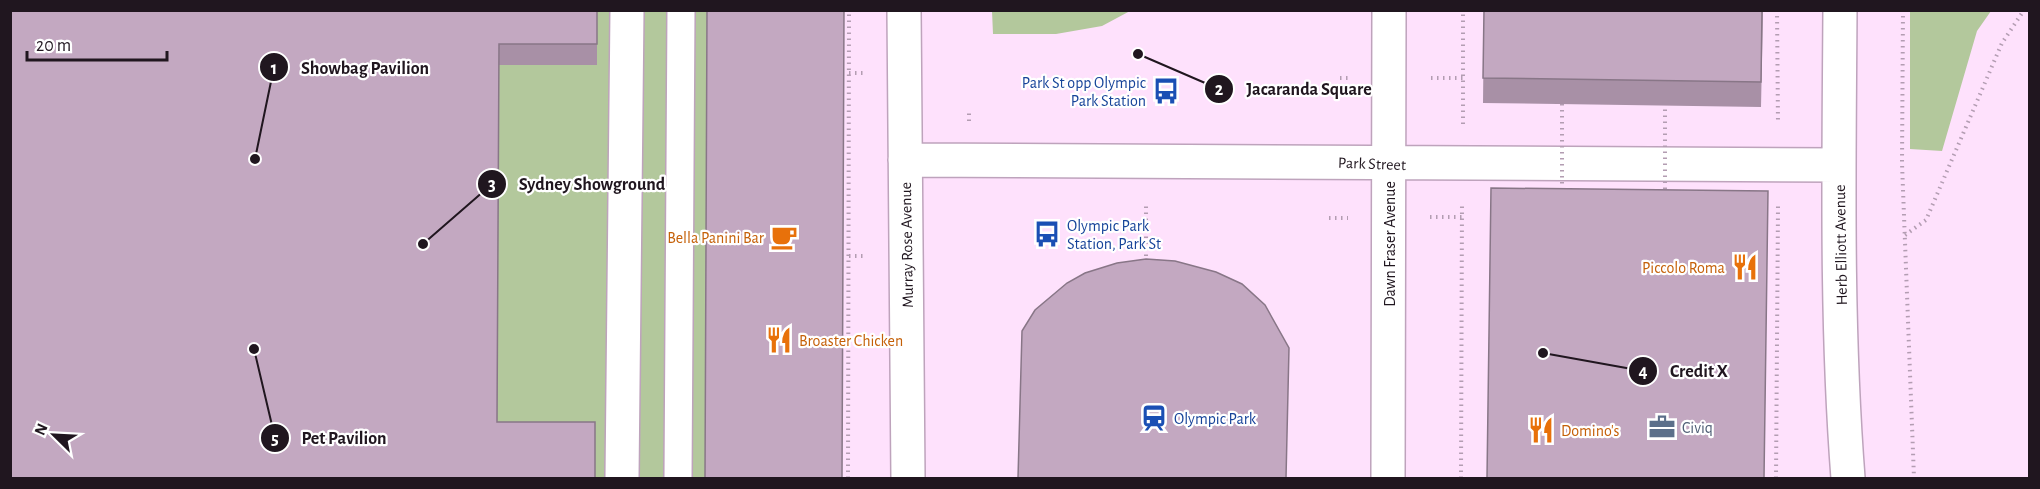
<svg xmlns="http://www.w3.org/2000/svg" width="2040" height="489" font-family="'Alegreya Sans',sans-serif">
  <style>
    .green { fill: #b3c89c }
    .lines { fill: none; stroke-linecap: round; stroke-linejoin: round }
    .service-casing { stroke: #bea3bc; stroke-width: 30 }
    .minor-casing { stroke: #bea3bc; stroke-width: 36 }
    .path { stroke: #b39db2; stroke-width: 4; stroke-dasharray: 1.5 4.5; stroke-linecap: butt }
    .service { stroke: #fff; stroke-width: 27 }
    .minor { stroke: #fff; stroke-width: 33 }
    .path-bridge { stroke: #b39db2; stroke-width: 4; stroke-dasharray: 1.5 4.5; stroke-linecap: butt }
    .wall { fill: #a890a6 }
    .building { fill: #c3a8c1; stroke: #887687; stroke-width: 1.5 }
    .labels { text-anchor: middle; stroke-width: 4.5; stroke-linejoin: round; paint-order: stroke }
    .transit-label { font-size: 16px; fill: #164399; stroke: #fff; text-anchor: start }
    .street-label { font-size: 16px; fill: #20161f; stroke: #fff }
    .food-label { font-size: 16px; fill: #c56008; stroke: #fff; text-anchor: end }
    .service-label { font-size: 16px; fill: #4e5e75; stroke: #fff; text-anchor: start }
    .leader { fill: none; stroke: #20161f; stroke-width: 2 }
    .callout-dot { fill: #20161f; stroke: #fff; stroke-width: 2 }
    .mark-label { font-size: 18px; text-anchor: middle; font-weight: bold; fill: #fff }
    .callout-label { font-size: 18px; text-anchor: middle; font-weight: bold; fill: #20161f; stroke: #fff; stroke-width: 4.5; stroke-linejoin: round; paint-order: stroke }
  </style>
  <rect width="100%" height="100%" fill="#fee1fc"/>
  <path class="green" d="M10,11H838L835,478H11Z
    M992,11V10L1130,11L1102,26L1056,34H993Z
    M1910,11H1991L1977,31L1942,151L1910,149Z"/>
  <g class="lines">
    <g class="service-casing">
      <path id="service" d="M678,478L681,10"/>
    </g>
    <g class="minor-casing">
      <path id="minor" d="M904,10L908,478
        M1840,10C1839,166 1836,323 1848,478
        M905,160L1839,165
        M622,478L627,10
        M1388,478L1389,10"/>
    </g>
    <path class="path" d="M1777,10L1778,124
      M1903,10L1902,163L1914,478
      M849,73H863
      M1340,78H1348
      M1431,78H1463
      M969,121V111
      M1463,124V10
      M1430,217H1463
      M1329,218H1348
      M1905,235L1926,220L2002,43L2024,10
      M849,256H866
      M1146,262V203
      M848,478L849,10
      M1461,478L1462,203
      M1776,478L1778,206"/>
    <use href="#service" class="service"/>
    <use href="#minor" class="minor"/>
    <path class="path-bridge" d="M1562,104V193
      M1665,195V106"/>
  </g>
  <path class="wall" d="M10,10H597V65H499Z
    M1484,10H1763L1761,107L1483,103Z
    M2030,459V478H2029L2028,460Z"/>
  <path class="building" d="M10,10H597V44H499L497,422H595V478H10Z
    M707,10H844L842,478H705Z
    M1484,10H1762L1761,82L1483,78Z
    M1491,188L1768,191L1764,478H1487Z
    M1146,259L1175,261L1216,272L1242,284L1265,305L1289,348L1286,478H1018L1022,331L1035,310L1067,283L1085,273L1117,263Z"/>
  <defs>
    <g id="bus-bare" transform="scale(2.07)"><path d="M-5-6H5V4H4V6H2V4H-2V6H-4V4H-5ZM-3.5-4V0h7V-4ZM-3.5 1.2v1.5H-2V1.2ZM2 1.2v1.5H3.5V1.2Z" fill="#1a4fb4" stroke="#fff" stroke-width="2.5" paint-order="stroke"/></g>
    <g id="cafe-bare" transform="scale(2.07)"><path d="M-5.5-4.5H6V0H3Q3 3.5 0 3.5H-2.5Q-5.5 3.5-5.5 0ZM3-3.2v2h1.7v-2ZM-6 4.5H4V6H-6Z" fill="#e8710a" stroke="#fff" stroke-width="2.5" paint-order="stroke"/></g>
    <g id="restaurant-bare" transform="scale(2.07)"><path d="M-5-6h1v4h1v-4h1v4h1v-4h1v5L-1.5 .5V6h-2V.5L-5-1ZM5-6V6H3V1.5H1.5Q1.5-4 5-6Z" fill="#e8710a" stroke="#fff" stroke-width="2.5" paint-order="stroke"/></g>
    <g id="station-bare" transform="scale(2.07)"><path d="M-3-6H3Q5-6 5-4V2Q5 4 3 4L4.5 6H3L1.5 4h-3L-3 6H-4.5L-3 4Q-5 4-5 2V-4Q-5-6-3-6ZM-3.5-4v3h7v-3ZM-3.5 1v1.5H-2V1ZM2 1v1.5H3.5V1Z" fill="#1a4fb4" stroke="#fff" stroke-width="2.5" paint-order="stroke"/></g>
    <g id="office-bare" transform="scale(2.07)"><path d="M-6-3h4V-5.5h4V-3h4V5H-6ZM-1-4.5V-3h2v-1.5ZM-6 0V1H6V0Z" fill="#5c6f8a" stroke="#fff" stroke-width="2.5" paint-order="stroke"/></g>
  </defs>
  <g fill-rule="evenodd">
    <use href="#bus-bare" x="1166" y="91"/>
    <use href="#bus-bare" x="1047" y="234"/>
    <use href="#cafe-bare" x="784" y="237"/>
    <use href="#restaurant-bare" x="1745" y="267"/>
    <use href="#restaurant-bare" x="779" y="340"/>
    <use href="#station-bare" x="1154" y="418"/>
    <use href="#office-bare" x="1662" y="427"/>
    <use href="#restaurant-bare" x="1541" y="430"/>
  </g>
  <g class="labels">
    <g class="transit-label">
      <text x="1146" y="88" text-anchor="end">Park St opp Olympic<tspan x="1146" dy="18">Park Station</tspan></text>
      <text x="1067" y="231">Olympic Park<tspan x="1067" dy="18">Station, Park St</tspan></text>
      <text x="1174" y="424">Olympic Park</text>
    </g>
    <g class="street-label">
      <text transform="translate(1372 163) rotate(2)" y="6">Park Street</text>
      <text transform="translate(1389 244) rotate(-90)" y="6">Dawn Fraser Avenue</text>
      <text transform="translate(906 245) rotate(-91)" y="6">Murray Rose Avenue</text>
      <text transform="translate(1840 245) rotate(-91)" y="6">Herb Elliott Avenue</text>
    </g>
    <g class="food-label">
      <text x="764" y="243">Bella Panini Bar</text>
      <text x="1725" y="273">Piccolo Roma</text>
      <text x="799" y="346" text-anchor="start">Broaster Chicken</text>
      <text x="1561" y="436" text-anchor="start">Domino's</text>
    </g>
    <g class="service-label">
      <text x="1682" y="433">Civiq</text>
    </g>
  </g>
  <path class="leader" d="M255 159L274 67M1138 54L1219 89M423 244L492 184M1543 353L1643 371M254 349L275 438"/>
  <g class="callout-dot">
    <circle cx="255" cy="159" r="6"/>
    <circle cx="1138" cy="54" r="6"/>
    <circle cx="423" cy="244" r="6"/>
    <circle cx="1543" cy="353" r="6"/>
    <circle cx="254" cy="349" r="6"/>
    <circle cx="274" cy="67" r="15"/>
    <circle cx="1219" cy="89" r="15"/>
    <circle cx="492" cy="184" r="15"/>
    <circle cx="1643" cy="371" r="15"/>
    <circle cx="275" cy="438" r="15"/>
  </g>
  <g class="mark-label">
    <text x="274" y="74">1</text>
    <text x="1219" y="95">2</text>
    <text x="492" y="190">3</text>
    <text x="1643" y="377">4</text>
    <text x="275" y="444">5</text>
  </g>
  <g class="callout-label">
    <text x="365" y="74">Showbag Pavilion</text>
    <text x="1309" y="95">Jacaranda Square</text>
    <text x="592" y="190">Sydney Showground</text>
    <text x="1699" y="377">Credit X</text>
    <text x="344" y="444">Pet Pavilion</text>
  </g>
  <rect width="2040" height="489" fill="none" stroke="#20161f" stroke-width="24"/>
  <g transform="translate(54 435) rotate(294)" stroke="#ffffff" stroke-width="4.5" paint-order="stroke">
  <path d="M0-4.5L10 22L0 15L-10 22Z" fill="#20161f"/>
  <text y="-9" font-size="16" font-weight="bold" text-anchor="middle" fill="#20161f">N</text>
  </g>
  <path d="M27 51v9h140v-9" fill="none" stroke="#20161f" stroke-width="3"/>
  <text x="36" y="51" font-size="18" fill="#20161f" stroke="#ffffff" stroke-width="4.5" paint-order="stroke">20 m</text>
</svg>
